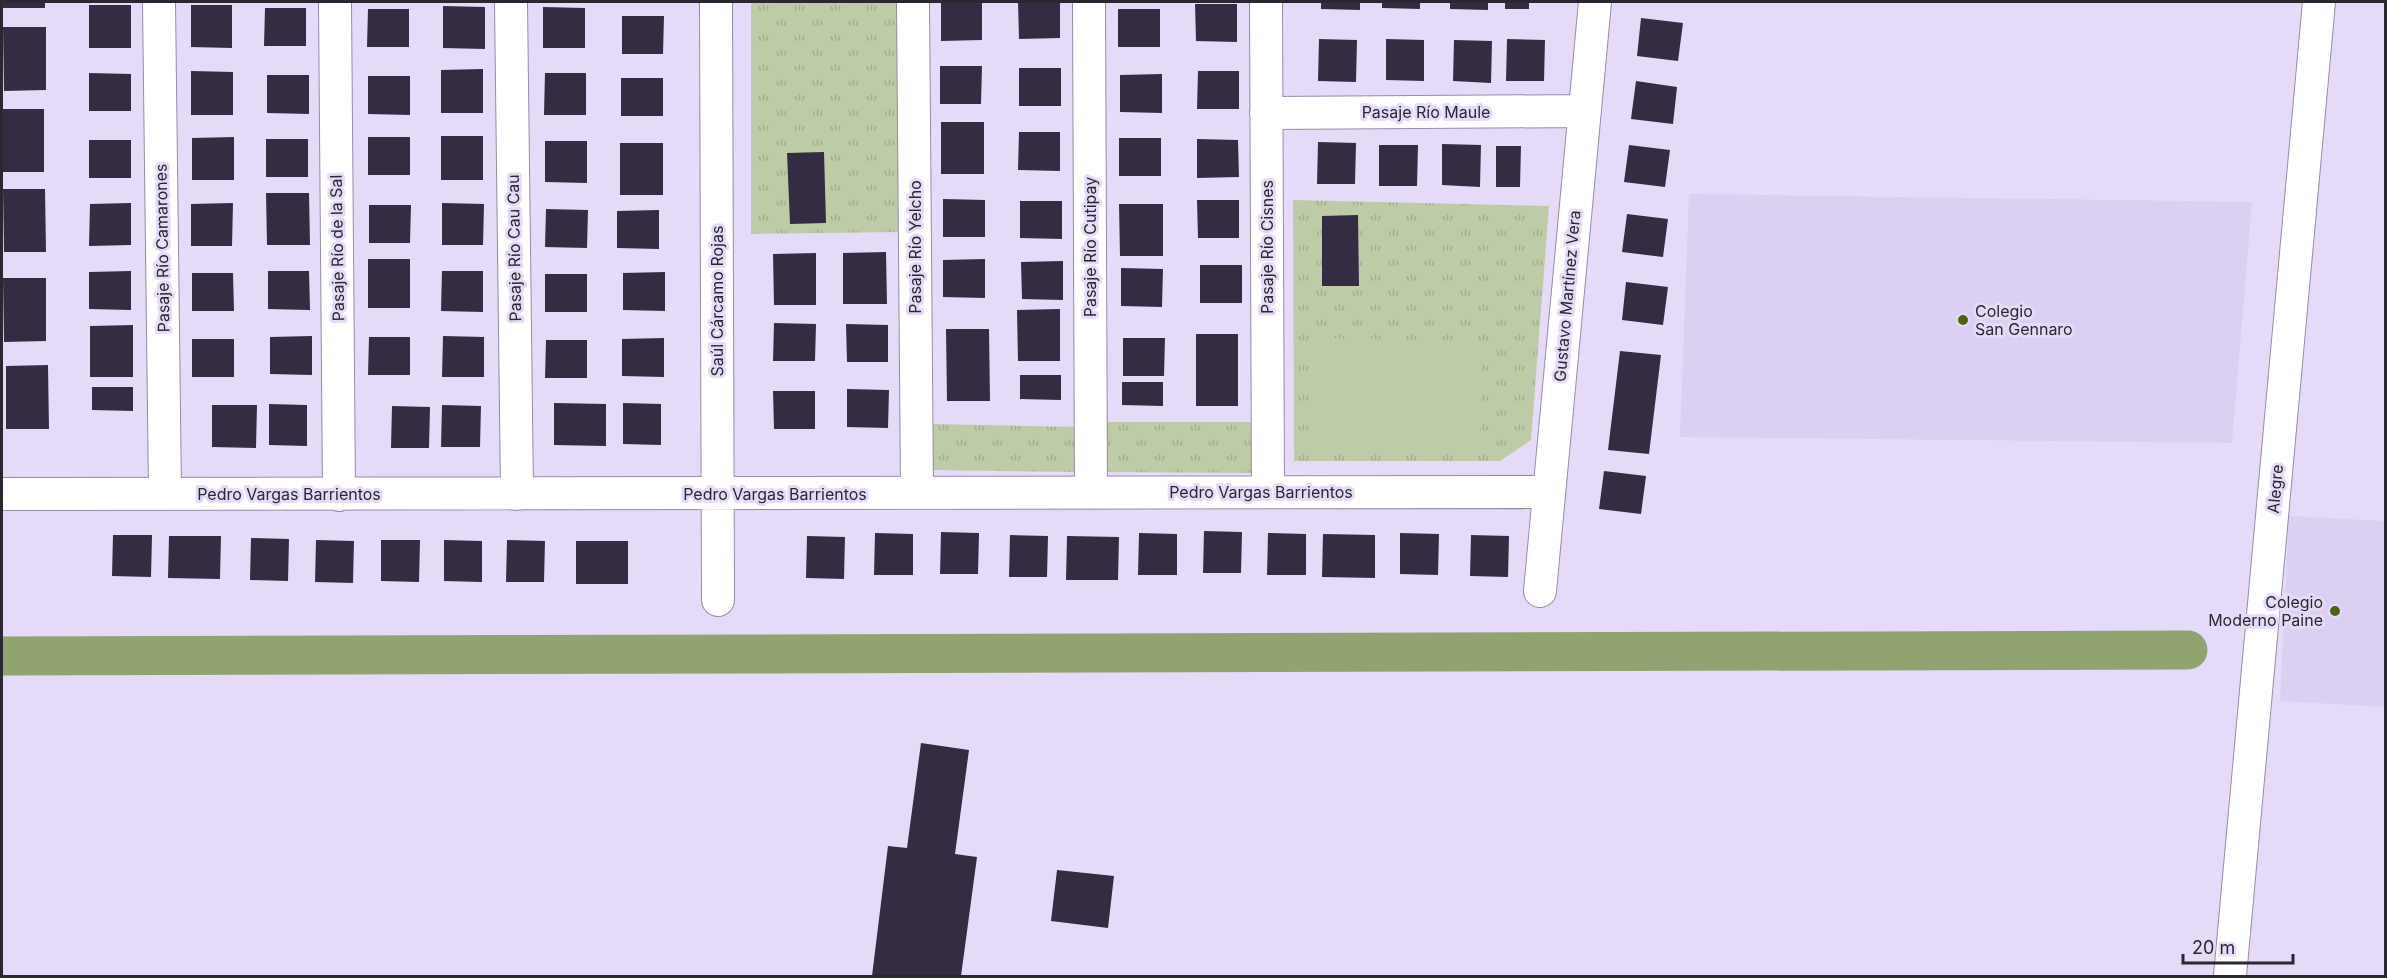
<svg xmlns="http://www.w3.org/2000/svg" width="2387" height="978" font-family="Inter,sans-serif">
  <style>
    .built { fill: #dbcff2 }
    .grass { fill: url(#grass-tufts) }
    .garden { fill: #bdcca6 }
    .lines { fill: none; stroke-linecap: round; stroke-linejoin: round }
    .canal { stroke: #90a371; stroke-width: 39 }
    .building { fill: #342c42 }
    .street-casing { stroke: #958ca6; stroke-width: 34 }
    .street { stroke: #fff; stroke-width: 32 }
    .poi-dot { fill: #4c6311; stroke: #e5dbf8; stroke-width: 2 }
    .labels { text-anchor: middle; stroke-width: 6; stroke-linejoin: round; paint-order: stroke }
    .street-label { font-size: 16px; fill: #2b2732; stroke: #e5dbf8 }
    .poi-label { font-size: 16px; fill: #2b2732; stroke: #e5dbf8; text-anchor: start }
  </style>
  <defs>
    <pattern id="grass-tufts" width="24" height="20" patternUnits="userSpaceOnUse" patternTransform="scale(1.5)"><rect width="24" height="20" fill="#bdcca6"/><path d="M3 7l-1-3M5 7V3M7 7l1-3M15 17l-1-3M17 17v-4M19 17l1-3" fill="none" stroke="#a3af8f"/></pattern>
  </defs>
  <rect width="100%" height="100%" fill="#e5dbf8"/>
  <path class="built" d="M1689,194L2252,202L2232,443L1680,437Z
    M2289,516L2385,521V707L2280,701Z"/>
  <path class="grass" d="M751,2H898L902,232L751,234Z
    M1293,200L1549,206L1531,440L1500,461H1294Z
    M1099,422H1261L1260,473L1099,472Z
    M932,424L1080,427L1079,472L931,470Z"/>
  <path class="garden" d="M1311,338L1481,341L1480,449L1310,447Z"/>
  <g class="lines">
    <path class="canal" d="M2,656L2188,650"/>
  </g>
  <path class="building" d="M3,2H45V8H3Z
    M941,2L982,3V40L941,41Z
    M1018,2H1060V38L1019,39Z
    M1321,2H1360V10L1321,9Z
    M1382,2H1420V9L1382,8Z
    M1450,2H1488V10L1450,9Z
    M1505,2H1529V9H1505Z
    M1195,4H1237V42L1196,41Z
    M89,5H131V48H89Z
    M191,5H232V48L191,47Z
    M443,6L485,7V49L443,48Z
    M543,7L585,8V48H543Z
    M265,8H306V46H264Z
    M368,9H409V47H367Z
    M1118,9H1160V47H1118Z
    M622,16H664L663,54H622Z
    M1641,18L1683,23L1678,61L1637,56Z
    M3,27H46V90L4,91Z
    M1319,39L1357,40L1356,82L1318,81Z
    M1386,39L1424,40V81L1386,80Z
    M1507,39L1545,40L1544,81H1506Z
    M1454,40L1492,41L1491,83L1453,81Z
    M940,66H982L981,104H940Z
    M1019,68H1061V106H1019Z
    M483,69V113H441V70Z
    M191,71L233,72V115H191Z
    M1198,71H1239V109H1197Z
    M89,73L131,74V111H89Z
    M545,73H586V115H544Z
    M1162,74V113L1120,112V75Z
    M267,75H309V114L267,113Z
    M368,76H410V115L368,114Z
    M621,78H663V116H621Z
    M1636,81L1677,87L1673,124L1631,119Z
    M2,109H44V172H2Z
    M941,122H984V174H941Z
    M1019,132H1060V171L1018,170Z
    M441,136H483V180H441Z
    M234,137V180H192V138Z
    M368,137H410V175H368Z
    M1119,138H1161V176H1119Z
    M266,139H308V177H266Z
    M1197,139L1238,140L1239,177L1197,178Z
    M89,140H131V178H89Z
    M545,141H587V183L545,182Z
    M1318,142L1356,143L1355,184H1317Z
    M620,143H663V195H620Z
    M1442,144L1481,145L1480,187L1442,185Z
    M1379,145H1418L1417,186H1379Z
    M1629,145L1670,150L1665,187L1624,182Z
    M1496,146H1521L1520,187H1496Z
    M824,152L826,223L790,224L787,153Z
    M3,189H45L46,252H4Z
    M266,193H309L310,245H267Z
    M943,199L985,200V237H943Z
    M1197,200H1239V238H1198Z
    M1020,201H1062V239L1020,238Z
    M131,203V245L89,246L90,204Z
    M233,203L232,246H191V204Z
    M442,203L484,204L483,245H442Z
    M1119,204H1163V256H1120Z
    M369,205H411L410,243H369Z
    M546,209L588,210L587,248L545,247Z
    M659,210V249L617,248V211Z
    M1627,214L1668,219L1663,257L1622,252Z
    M1358,215L1359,286H1322V216Z
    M886,252L887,304H843V253Z
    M816,253V305H774L773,254Z
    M368,259H410V308H368Z
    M985,259V298L943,297V260Z
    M1063,261V300L1022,299L1021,262Z
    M1200,265H1242V303H1200Z
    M1121,268L1163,269L1162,307L1121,306Z
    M131,271V310L89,309V272Z
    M268,271H309L310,310L268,309Z
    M442,271H483V312L441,311Z
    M665,272V311L623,310V273Z
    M192,273H233L234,311H192Z
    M545,274H587V312H545Z
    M3,278H46V341L4,342Z
    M1626,282L1668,287L1663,325L1622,320Z
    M1060,309V361H1018L1017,310Z
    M774,323L816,324L815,361H773Z
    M846,324L888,325V362H847Z
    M133,325V377H90V326Z
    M946,329H989L990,401H947Z
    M1196,334H1238V406H1196Z
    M312,336V375L270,374V337Z
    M443,336L484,337V377H442Z
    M369,337H410V375H368Z
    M664,338V377L622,376V339Z
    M1123,338H1165L1164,376H1123Z
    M192,339H234V377H192Z
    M546,340H587V378H545Z
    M1620,351L1661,355L1649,454L1608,450Z
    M48,365L49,429H6V366Z
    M1020,375H1061V400L1020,399Z
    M1122,382H1163V406L1122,405Z
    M92,387H133V411L92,410Z
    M847,389L889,390L888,428L847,427Z
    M773,391H815V429H774Z
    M554,403L606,404V446L554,445Z
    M623,403L661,404V445L623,444Z
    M269,404L307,405V446L269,445Z
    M212,405H257L256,448L212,447Z
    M442,405L481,406L480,447H441Z
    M392,406L430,407L429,448H391Z
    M1604,471L1646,476L1641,514L1599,509Z
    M1204,531L1242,532L1241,573H1203Z
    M941,532L979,533L978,574H940Z
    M875,533L913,534V575H874Z
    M1139,533L1177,534V575H1138Z
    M1268,533L1306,534V575H1267Z
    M1400,533L1439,534L1438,575L1400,574Z
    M1323,534L1375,535V578L1322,577Z
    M113,535H152L151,577L112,576Z
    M1010,535L1048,536L1047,577H1009Z
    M1471,535L1509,536L1508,577L1470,576Z
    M169,536H221L220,579L168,578Z
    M807,536L845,537L844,579L806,578Z
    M1067,536L1119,537L1118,580H1066Z
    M251,538L289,539L288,581L250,580Z
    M316,540L354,541L353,583L315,582Z
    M381,540H420L419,582L381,581Z
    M444,540L482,541V582L444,581Z
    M507,540L545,541L544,582H506Z
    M576,541H628V584H576Z
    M921,743L969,750L955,854L977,857L961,976H872L888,846L907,848Z
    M1057,870L1114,876L1108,928L1051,921Z"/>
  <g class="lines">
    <g class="street-casing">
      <path id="street" d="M159,2L165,494
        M335,2L339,495
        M511,2L517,494
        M716,2L718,600
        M913,2L917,493
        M1089,2L1091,493
        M1266,2L1268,492
        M1266,113L1585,111
        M2,494L1549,492
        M1540,591L1595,2
        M2230,976L2319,2"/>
    </g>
    <use href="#street" class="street"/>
  </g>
  <g class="poi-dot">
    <circle cx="1963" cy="320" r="6"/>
    <circle cx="2335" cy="611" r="6"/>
  </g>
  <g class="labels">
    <g class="street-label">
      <text x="1426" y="118">Pasaje Río Maule</text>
      <text transform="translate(915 247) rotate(-90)" y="6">Pasaje Río Yelcho</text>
      <text transform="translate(1090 247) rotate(-90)" y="6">Pasaje Río Cutipay</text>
      <text transform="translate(1267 247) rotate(-90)" y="6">Pasaje Río Cisnes</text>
      <text transform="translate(162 248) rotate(-91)" y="6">Pasaje Río Camarones</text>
      <text transform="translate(337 248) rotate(-91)" y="6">Pasaje Río de la Sal</text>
      <text transform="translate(514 248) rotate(-91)" y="6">Pasaje Río Cau Cau</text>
      <text transform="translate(1567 296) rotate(-85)" y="6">Gustavo Martínez Vera</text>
      <text transform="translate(717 301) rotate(-90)" y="6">Saúl Cárcamo Rojas</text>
      <text transform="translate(2275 489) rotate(-85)" y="6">Alegre</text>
      <text x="1261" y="498">Pedro Vargas Barrientos</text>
      <text x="289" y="500">Pedro Vargas Barrientos</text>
      <text x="775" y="500">Pedro Vargas Barrientos</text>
    </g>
    <g class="poi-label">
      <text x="1975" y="317">Colegio<tspan x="1975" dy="18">San Gennaro</tspan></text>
      <text x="2323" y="608" text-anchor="end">Colegio<tspan x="2323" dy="18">Moderno Paine</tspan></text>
    </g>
  </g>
  <rect width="2387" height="978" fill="none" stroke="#2b2732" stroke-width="6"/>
  <path d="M2183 954v9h110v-9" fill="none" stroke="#2b2732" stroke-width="3"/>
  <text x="2192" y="954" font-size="18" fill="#2b2732" stroke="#e5dbf8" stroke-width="4.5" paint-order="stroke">20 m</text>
</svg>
